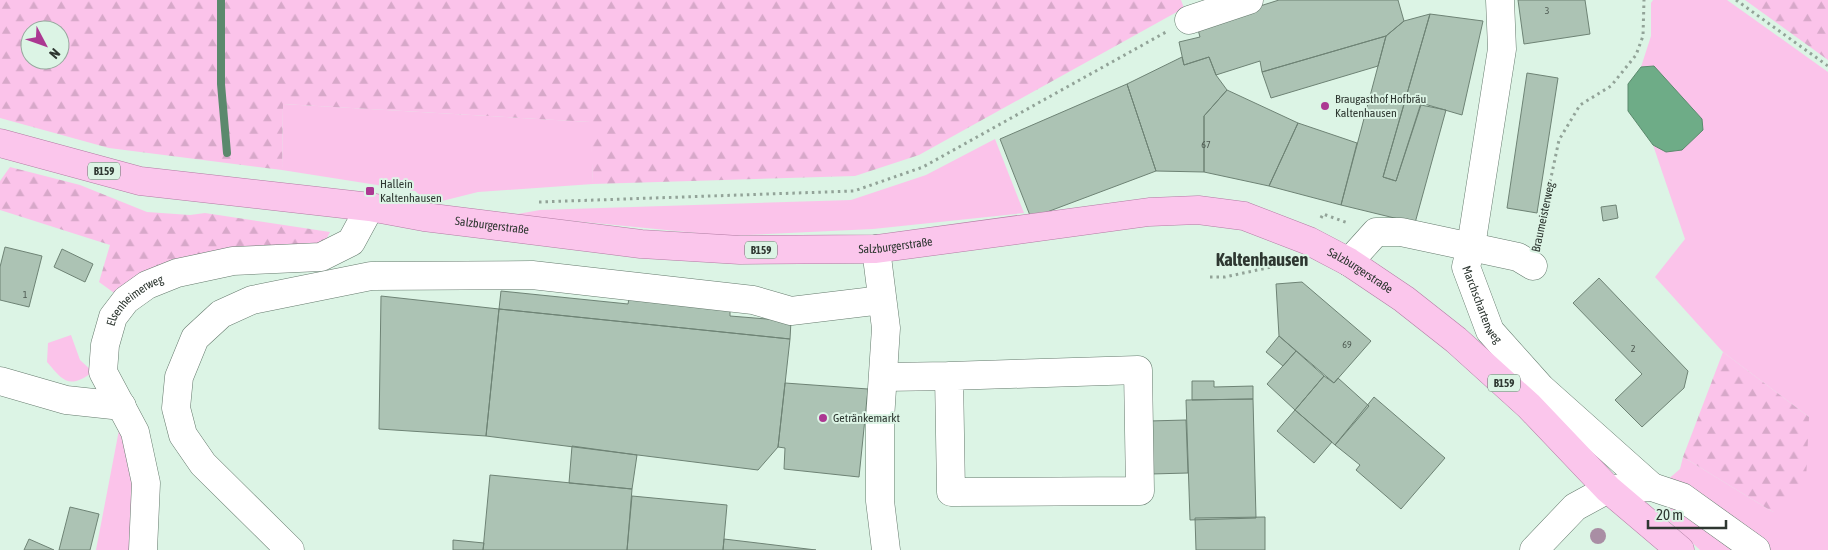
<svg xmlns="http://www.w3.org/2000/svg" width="1828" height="550" font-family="'Asap Condensed',sans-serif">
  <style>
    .green { fill: #fbc3ea }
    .forest { fill: url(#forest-firs); fill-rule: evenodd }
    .water { fill: #6eac87; stroke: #5b896d }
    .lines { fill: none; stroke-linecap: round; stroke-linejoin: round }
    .stream { stroke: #5b896d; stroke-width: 8 }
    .building { fill: #acc3b4; stroke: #6e8375 }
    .minor-casing { stroke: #657a6d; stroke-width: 29 }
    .major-casing { stroke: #b27ba3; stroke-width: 29 }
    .path { stroke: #92a398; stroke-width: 3; stroke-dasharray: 2.5 4; stroke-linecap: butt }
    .minor { stroke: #fff; stroke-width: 28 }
    .major { stroke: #fbc6ec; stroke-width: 28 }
    .tree { fill: #a98ea4 }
    .poi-dot { fill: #ac3892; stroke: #dcf4e5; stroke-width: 2 }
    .labels { text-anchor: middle; stroke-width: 4; stroke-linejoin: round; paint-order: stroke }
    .number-label { font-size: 10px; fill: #4e5a52 }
    .shield { fill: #dcf4e5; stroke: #627067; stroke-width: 1 }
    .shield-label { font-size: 11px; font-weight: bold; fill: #2e3731 }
    .poi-label { font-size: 12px; fill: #2e3731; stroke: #dcf4e5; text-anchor: start }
    .street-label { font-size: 12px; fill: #2e3731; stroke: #dcf4e5 }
    .district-label { font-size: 18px; font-weight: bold; fill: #2e3731; stroke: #dcf4e5 }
  </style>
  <defs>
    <pattern id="forest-firs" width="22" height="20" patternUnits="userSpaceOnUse" patternTransform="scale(1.25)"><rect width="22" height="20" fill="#fbc3ea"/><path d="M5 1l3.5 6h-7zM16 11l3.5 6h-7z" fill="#d7a8c9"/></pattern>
  </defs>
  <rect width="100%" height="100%" fill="#dcf4e5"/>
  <path class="green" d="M1653,0H1727L1828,72V550H1767L1665,482L1680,469L1683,457L1773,512L1809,417L1723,352L1655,277L1685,239L1653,145C1678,158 1685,147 1703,130L1702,119L1654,66L1641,67L1651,36V3Z
    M283,104L591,122L593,184L478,192L430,204L415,191L282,170Z
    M995,139L1024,213L873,229L728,236L512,215L540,210L851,200L926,175Z
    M71,335L80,360L93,372C69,389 64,382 47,362L48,343Z
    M119,430L131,465L135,508L133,550H96Z
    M1675,504L1743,550H1700L1666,518L1664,510L1667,505Z"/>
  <path class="forest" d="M0,0H1181L1184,8L919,155L855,176L593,184L590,122L283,104L282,170L109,148L0,118ZM30,30H60V60H30Z
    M1745,0H1828V60Z
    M10,167L80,185L147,212L190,215L205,213L330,232L326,240L317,244L117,295L99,282L110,245L0,210V181Z
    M1723,352L1809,417L1806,481L1773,512L1683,457Z"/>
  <path class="water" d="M1654,66L1702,119L1703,130L1682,150L1666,152L1653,145L1628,111V84L1641,67Z"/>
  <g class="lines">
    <path class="stream" d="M221,0V84L227,153"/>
  </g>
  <path class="building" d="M1279,0H1398L1404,21L1386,36L1262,72L1260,61L1216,75L1209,57L1184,65L1179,42L1200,37L1197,26Z
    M1518,0H1585L1590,34L1524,44Z
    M1430,14L1383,177L1396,181L1421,105L1446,110L1415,223L1341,205L1386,36L1404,21Z
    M1430,14L1483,21L1462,115L1421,103L1396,181L1383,177Z
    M1386,36L1378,66L1271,98L1262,72Z
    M1182,57L1184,65L1209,57L1216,75L1227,90L1204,116V172L1156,171L1127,84Z
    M1527,73L1558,78L1537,213L1507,208Z
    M1127,84L1156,171L1031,218L1000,139Z
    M1227,90L1298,123L1269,186L1204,172V116Z
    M1298,123L1357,143L1341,205L1269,186Z
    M1616,205L1618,218L1603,221L1601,207Z
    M5,247L42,256L29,307L0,300V267Z
    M62,249L93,264L85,282L54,267Z
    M1599,278L1688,371L1684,388L1642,427L1615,400L1642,374L1573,303Z
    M1302,282L1371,341L1334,383L1279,336L1276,284Z
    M501,291L628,304L630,293L730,304V316L791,321L790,339L499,309Z
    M381,296L499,309L486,436L379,429Z
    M499,309L790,339L778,447L758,470L486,436Z
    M1279,336L1296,351L1283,366L1266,352Z
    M1296,351L1324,376L1295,410L1267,384Z
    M1324,376L1334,383L1338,378L1369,406L1335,445L1295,410Z
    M1192,381H1214V387L1253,386V399L1192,400Z
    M785,383L868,389L859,477L784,469L785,448L778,447Z
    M1374,397L1445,458L1401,509L1356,470L1360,465L1335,445Z
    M1253,399L1256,518L1190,520L1186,400Z
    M1295,410L1332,442L1314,463L1277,431Z
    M1186,420L1188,473L1151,474L1149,421Z
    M572,446L637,455L632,489L569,483Z
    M490,475L632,489L627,550H483Z
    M632,496L727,505L723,550H627Z
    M70,507L99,514L90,550H59Z
    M1265,517V550H1196L1195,518Z
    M29,539L54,550H24Z
    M724,539L816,550H723Z
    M453,540L484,543L483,550H453Z"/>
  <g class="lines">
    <g class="minor-casing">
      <g id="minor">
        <path id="s1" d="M1500,0L1502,49L1471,246L1466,267L1490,331L1541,388L1652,487"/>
        <path d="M1189,20L1249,0"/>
        <path d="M876,249L886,328L880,419V501L886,550"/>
        <path d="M1349,262L1376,232H1401L1518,257L1533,266"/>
        <path d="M884,377L949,376L951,492L1140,491L1138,370L949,376"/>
        <path d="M0,381L66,400L122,406"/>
        <path id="s2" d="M143,550L146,483L135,432L103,372L105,345L113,317L126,300L147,285L177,273L233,261L321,257L351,242L370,207"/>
        <path d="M290,550L203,464L183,435L176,408L179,377L195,338L221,314L252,300L371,276L532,275L753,300L791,311L882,300"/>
        <path d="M1534,550L1575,507L1608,489L1652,487L1682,497L1756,550"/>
      </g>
    </g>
    <g class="major-casing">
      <g id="major">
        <path id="s3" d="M0,143L140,181L370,207L424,217L641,244L740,250L876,249L1149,212L1198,210L1244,216L1309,241L1349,262L1404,299L1456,340L1529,406L1608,489L1680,550"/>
      </g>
    </g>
    <path class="path" d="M1736,0L1828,66
      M539,202L854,191L923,167L1166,32
      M1321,218L1323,214L1348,223
      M1538,239L1559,140L1580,105L1611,86L1636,55L1643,36L1644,0
      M1210,277H1225L1290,263"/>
    <use href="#minor" class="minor"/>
    <use href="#major" class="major"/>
  </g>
  <circle class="tree" cx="1598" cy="536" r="8"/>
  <g class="poi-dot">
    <circle cx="1325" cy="106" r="5"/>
    <rect x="365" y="186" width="10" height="10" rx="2.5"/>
    <circle cx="823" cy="418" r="5"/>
  </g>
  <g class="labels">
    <g class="number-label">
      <text x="1547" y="14">3</text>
      <text x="1206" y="148">67</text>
      <text x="25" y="298">1</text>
      <text x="1347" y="348">69</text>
      <text x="1633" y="352">2</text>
    </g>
    <g class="shield">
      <rect x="88" y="162.5" width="32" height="17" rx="4"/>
      <rect x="745" y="241.5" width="32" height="17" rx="4"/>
      <rect x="1488" y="374.5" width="32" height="17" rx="4"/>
    </g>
    <g class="shield-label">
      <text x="104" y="175">B159</text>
      <text x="761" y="254">B159</text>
      <text x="1504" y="387">B159</text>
    </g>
    <g class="poi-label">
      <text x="1335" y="103">Braugasthof Hofbräu<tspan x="1335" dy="14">Kaltenhausen</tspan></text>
      <text x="380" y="188">Hallein<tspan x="380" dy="14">Kaltenhausen</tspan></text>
      <text x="833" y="422">Getränkemarkt</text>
    </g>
    <g class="street-label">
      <text transform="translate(1543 217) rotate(-78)" y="4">Braumeisterweg</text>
      <text dy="4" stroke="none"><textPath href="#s3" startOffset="500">Salzburgerstraße</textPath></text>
      <text dy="4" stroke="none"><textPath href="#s3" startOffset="905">Salzburgerstraße</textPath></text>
      <text dy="4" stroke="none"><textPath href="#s3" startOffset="1385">Salzburgerstraße</textPath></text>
      <text dy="4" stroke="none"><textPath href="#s2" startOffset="271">Elsenheimerweg</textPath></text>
      <text dy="4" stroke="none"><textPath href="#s1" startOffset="311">Marchschartenweg</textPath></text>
    </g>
    <g class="district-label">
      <text x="1262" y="266">Kaltenhausen</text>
    </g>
  </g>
  <g transform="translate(45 45) rotate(131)"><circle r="24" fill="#dcf4e5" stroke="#96a89d"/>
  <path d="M0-4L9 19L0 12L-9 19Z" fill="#ac3892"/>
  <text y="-8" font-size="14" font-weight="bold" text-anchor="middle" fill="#2e3731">N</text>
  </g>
  <path d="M1648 520v8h78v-8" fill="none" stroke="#2e3731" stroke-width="2.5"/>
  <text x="1656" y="520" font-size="15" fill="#2e3731" stroke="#dcf4e5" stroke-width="4" paint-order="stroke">20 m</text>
</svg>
